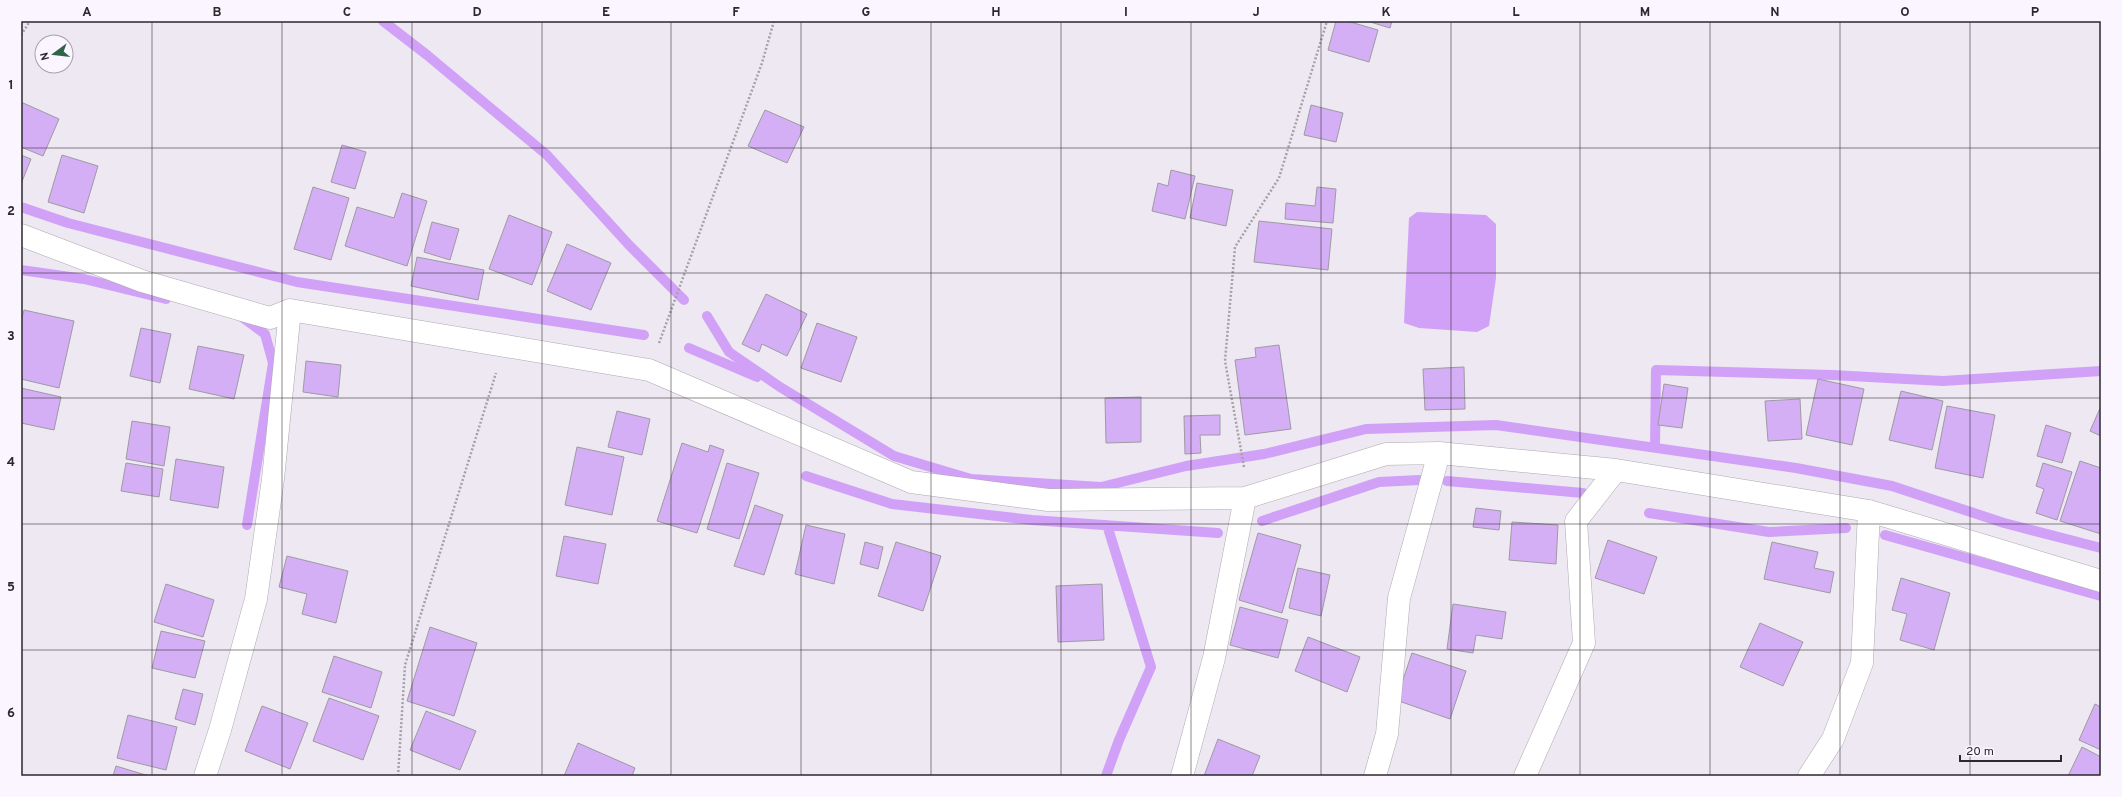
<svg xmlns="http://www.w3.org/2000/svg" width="2122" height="797" font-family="Overpass,sans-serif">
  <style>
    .water { fill: #d1a1f8 }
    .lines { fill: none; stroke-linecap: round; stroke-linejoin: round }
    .stream { stroke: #d1a1f8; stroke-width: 10 }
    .building { fill: #d5aff5; stroke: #9e9aa2 }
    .minor-casing { stroke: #ada9b1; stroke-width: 23 }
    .path { stroke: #a5a1a8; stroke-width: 2.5; stroke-dasharray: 2 2; stroke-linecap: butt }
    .minor { stroke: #fff; stroke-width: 22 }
    .grid { fill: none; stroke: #2b292c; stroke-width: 1; stroke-opacity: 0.55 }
    .neatline { fill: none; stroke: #2b292c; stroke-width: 1.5 }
    .grid-label { font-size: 13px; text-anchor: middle; font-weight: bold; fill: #2b292c }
  </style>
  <rect width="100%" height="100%" fill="#ede8f1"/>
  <path class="water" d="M1417,212L1486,215L1496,224V278L1489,326L1477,332L1419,328L1404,323L1409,218Z"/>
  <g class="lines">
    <path class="stream" d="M383,21L427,55L547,155L629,245L684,300
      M21,207L68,223L297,282L644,335
      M21,270L84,279L166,299
      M707,316L729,352L780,387L894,456L971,479L1101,487L1186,466L1264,454L1366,429L1496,425L1796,468L1892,486L2004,523L2101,548
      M242,317L265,334L273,363L247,525
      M689,348L757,377
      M1655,447L1656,370L1832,375L1943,381L2101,371
      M806,476L892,504L1032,520L1218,533
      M1447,481L1583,493
      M1649,513L1769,532L1846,528
      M1262,521L1379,482L1419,480
      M1885,535L2101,596
      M1106,776L1119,740L1151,667L1107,525"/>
  </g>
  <path class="building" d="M1336,21H1347L1378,30L1369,62L1328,50Z
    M1367,21H1392L1390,28Z
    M21,102L59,119L43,156L21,147Z
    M1311,105L1343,113L1336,142L1304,135Z
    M765,110L804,127L787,163L748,146Z
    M342,145L366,152L355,189L331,182Z
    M21,155L31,159L21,184Z
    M62,155L98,166L84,213L48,202Z
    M1171,170L1195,176L1185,219L1152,211L1158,183L1168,186Z
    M1197,183L1233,190L1226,226L1190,218Z
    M313,187L349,198L331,260L294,249Z
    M1317,187L1336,189L1333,223L1285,219L1286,203L1315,206Z
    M402,193L427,201L407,266L345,246L357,207L394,218Z
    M509,215L552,232L532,285L489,269Z
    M1259,221L1332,229L1328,270L1254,262Z
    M432,222L459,229L450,260L424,252Z
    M567,244L611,263L591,310L547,291Z
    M417,257L484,270L478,300L411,286Z
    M766,294L807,314L787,356L762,344L759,352L742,344Z
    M24,310L74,321L59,388L21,379V322Z
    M817,323L857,337L841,382L801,368Z
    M141,328L171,334L160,383L130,376Z
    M1279,345L1291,429L1245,435L1235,360L1256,357L1255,348Z
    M198,346L244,355L234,399L189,389Z
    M306,361L341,365L338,397L303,392Z
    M1464,367L1465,409L1425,410L1423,369Z
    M1818,379L1864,389L1852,445L1806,435Z
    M1664,384L1688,388L1682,428L1658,425Z
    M21,388L61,397L54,430L21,423Z
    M1901,391L1943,401L1932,450L1889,440Z
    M1141,397V442L1106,443L1105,398Z
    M1800,399L1802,439L1768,441L1765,401Z
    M1947,406L1995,415L1983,478L1935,468Z
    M2101,406V436L2090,431Z
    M617,411L650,419L642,455L608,447Z
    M1220,415V435H1200L1201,453L1185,454L1184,416Z
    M132,421L170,427L164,466L126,459Z
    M2046,425L2071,433L2062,463L2037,456Z
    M682,443L708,452L710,445L724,450L697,533L657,521Z
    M577,447L624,457L612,515L565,505Z
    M176,459L224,467L218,508L170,500Z
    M2080,461L2101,468V534L2060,521Z
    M126,463L163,469L159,497L121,491Z
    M727,463L759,473L739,539L707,529Z
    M2043,463L2072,472L2057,520L2036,513L2044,489L2036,486Z
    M755,505L783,515L764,575L734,566Z
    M1476,508L1501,511L1499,530L1473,527Z
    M1512,522L1558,525L1556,564L1509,560Z
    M806,525L845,534L834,584L795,574Z
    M1258,533L1301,545L1282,613L1239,600Z
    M564,536L606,544L598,584L556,576Z
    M1608,540L1657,557L1644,594L1595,578Z
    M865,542L883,547L878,569L860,564Z
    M896,542L941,556L923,611L878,596Z
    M1772,542L1818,552L1814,568L1834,572L1830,593L1764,579Z
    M287,556L348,571L336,623L302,614L307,594L279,587Z
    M1298,568L1330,575L1321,616L1289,608Z
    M1901,578L1950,593L1934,650L1900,640L1907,614L1892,610Z
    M166,584L214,600L203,637L154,622Z
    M1102,584L1104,640L1058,642L1056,586Z
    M1453,604L1506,612L1502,639L1476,635L1473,653L1447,649Z
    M1240,607L1288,620L1278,658L1230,645Z
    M1760,623L1803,642L1783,686L1740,667Z
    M430,627L477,643L454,716L407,701Z
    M161,631L205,641L195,678L152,668Z
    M1308,637L1360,657L1347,692L1295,671Z
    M1412,653L1466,671L1450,719L1396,700Z
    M334,656L382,672L371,708L322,692Z
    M183,689L203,694L195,725L175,719Z
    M329,698L379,716L363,760L313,741Z
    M2095,704L2101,707V750L2079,740Z
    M262,706L308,723L290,769L245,751Z
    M426,711L476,731L460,770L410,750Z
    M128,715L177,727L166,770L117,758Z
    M1218,739L1260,756L1252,776H1204Z
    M578,743L635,768L632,776H564Z
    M2082,747L2101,757V776H2068Z
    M116,766L149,776H113Z"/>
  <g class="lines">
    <g class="minor-casing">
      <path id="minor" d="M21,235L142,281L270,318L290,310L649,370L911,482L1048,500L1245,498L1386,454L1439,453L1616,470L1869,511L2101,581
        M205,776L220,730L256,599L273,479L290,310
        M1182,776L1214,658L1245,498
        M1375,776L1387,734L1399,598L1439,453
        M1525,776L1584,643L1576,521L1616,470
        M1809,776L1833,739L1862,663L1869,511"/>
    </g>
    <path class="path" d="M21,35L30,21
      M659,343L762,63L774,21
      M1244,467L1225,361L1235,247L1279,178L1327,21
      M398,776L405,665L496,373"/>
    <use href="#minor" class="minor"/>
  </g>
  <path class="grid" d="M152,21V776M282,21V776M412,21V776M542,21V776M671,21V776M801,21V776M931,21V776M1061,21V776M1191,21V776M1321,21V776M1451,21V776M1580,21V776M1710,21V776M1840,21V776M1970,21V776M21,148H2101M21,273H2101M21,398H2101M21,524H2101M21,650H2101"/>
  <rect width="2122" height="797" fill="none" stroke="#faf5fe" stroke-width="44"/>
  <g transform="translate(54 54) rotate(255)"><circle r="19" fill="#faf5fe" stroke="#a7a3aa"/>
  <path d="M0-3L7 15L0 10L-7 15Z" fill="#306449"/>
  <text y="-6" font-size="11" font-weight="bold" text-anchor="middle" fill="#2b292c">N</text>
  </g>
  <path d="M1960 755v6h101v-6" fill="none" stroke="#2b292c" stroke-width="2"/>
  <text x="1966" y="755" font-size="12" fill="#2b292c" stroke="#faf5fe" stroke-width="3" paint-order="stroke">20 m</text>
  <rect x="22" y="22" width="2078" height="753" class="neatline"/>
  <g class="grid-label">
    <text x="87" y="16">A</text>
    <text x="217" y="16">B</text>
    <text x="347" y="16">C</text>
    <text x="477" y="16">D</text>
    <text x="606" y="16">E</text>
    <text x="736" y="16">F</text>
    <text x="866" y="16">G</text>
    <text x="996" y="16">H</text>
    <text x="1126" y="16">I</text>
    <text x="1256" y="16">J</text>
    <text x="1386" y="16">K</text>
    <text x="1516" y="16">L</text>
    <text x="1645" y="16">M</text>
    <text x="1775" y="16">N</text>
    <text x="1905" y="16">O</text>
    <text x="2035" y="16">P</text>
    <text x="11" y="89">1</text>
    <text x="11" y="215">2</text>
    <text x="11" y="340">3</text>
    <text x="11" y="466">4</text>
    <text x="11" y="591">5</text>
    <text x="11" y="717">6</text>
  </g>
</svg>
